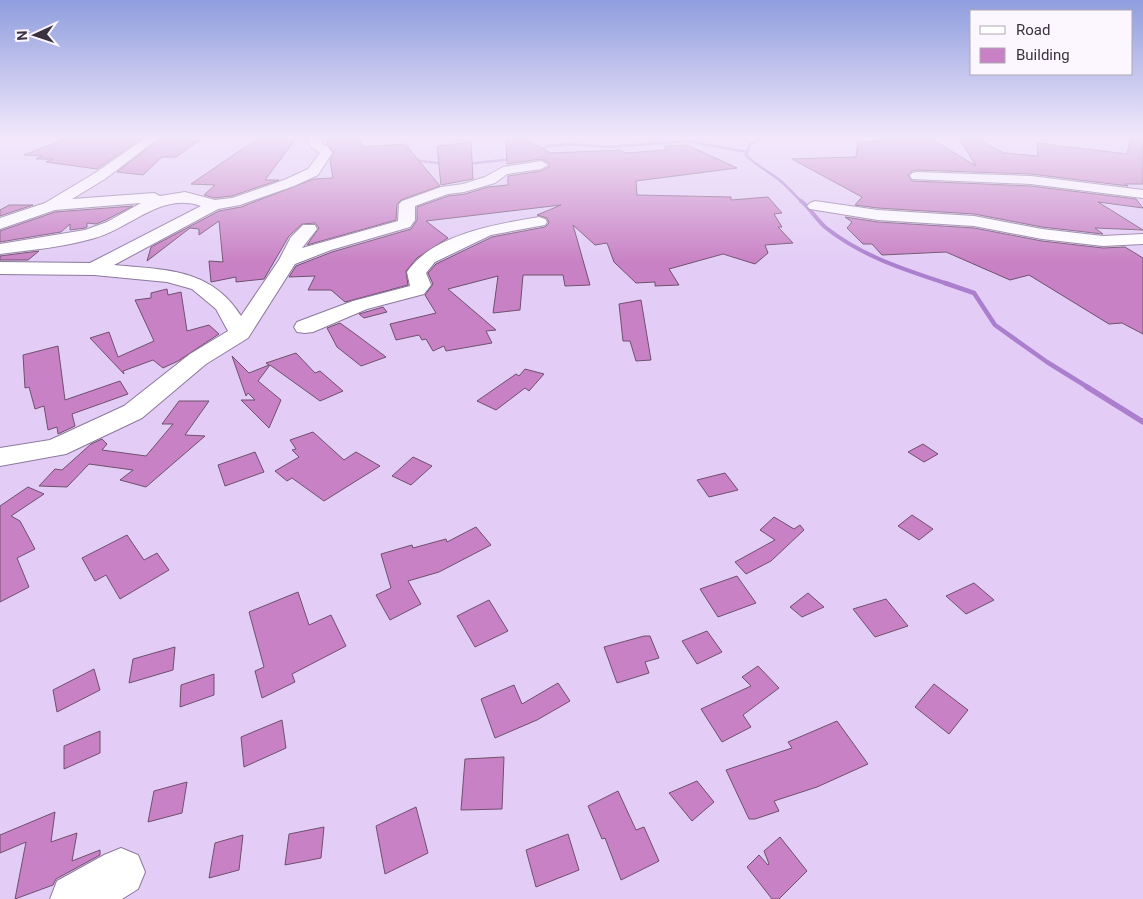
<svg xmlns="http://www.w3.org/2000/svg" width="1143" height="899" font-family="Roboto,sans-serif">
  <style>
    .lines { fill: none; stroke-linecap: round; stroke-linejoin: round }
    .stream-far3 { stroke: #ab7ece; stroke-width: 2.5 }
    .stream-far2 { stroke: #ab7ece; stroke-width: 4 }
    .stream-far1 { stroke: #ab7ece; stroke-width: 4.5 }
    .stream { stroke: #ab7ece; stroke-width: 5.5 }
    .building { fill: #c881c4; stroke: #6f506d }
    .minor-casing { stroke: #8d789d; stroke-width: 2 }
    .minor { fill: #fff; fill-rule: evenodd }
  </style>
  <rect width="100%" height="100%" fill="#e3cdf6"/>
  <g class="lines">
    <path class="stream-far3" d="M767,137L750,144L746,155C759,169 776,174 788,188C794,193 796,198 803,202
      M536,152L548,146L570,144L608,147L687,141L747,152
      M413,160L446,164
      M465,164L513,159"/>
    <path class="stream-far2" d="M801,201C810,208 816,219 825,227C861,256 905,270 948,284"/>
    <path class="stream-far1" d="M945,283L974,293L995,325L1047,362L1089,388"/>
    <path class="stream" d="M1087,387L1143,422"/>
  </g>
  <path class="building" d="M70,137H144L97,169L46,162L53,159H36L43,156L24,155Z
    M162,137L188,138L185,141L200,140L176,157H162L143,175L117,172Z
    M297,137L265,180H279L232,196L215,198L204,195L215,185L191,184L257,139Z
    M333,137H359L363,147L405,144L440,186L401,200L397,204L396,220L307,245L319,228L315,223L302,224L289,236L264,279L236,282V277L211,282L209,261L223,262L219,221L199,235V229L190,228L147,261L151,247L219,211L241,207L314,179L333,178L330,160L334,153L327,144L326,139L333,138Z
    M522,137L550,153L621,150L625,153L667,150L664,146L687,145L737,168L636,181L637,195L731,197V200L768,197L782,213L774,214L782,227H778L793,243L765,245L768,253L755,264L723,254L669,269L679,285L655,286V282L636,283L614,262L607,243L595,245L573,225L590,285L565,286L563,275H523L520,310L493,313L498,276L448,289L496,330L486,331L492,343L446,351L444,346L433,351L426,339L422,340L419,335L396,340L390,324L436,313L425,295L433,284L428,273L436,264L492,237L545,227L549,223L547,218L537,215L561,205L426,221L448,238L417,258L406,271L408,285L345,302L331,290H308L315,276L289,277L296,266L332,252L411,229L417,220V207L448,196L465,194L488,187L508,185V176L541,171L549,167V163L541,159L507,164L506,139Z
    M928,137L976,166L959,138L977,139L1004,153L1038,156L1037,143L1127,154L1131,137H1143V184H1125L1128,186L1031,174L917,170L912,171L908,175L912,181L1031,186L1136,199L1143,208L1098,202L1143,230L1095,228L1103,234L1042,227L974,214L878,208L855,205L862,197L792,159L856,157L858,142Z
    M471,142L473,179L441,185L437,146Z
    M9,205H33L0,216V210Z
    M133,206L106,220L96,224L87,223V227L85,228L70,230V224L61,232L0,242V231L55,212Z
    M845,217L878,222L974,228L1042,241L1103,248L1125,247L1143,258V334L1122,323L1109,324L1029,275L1010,280L946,252L882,255L872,244H863L847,228L852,222Z
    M39,251L28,260H0V256Z
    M167,289L168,295L181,292L187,331L209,325L219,334L178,361L163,368L153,360L123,371L124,374L90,338L109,332L118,357L154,341L135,300L151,298V293Z
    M641,300L651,360L636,361L630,341H623L619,304Z
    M383,307L387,312L364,318L359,314Z
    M340,323L358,336L386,357L361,366L337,347L327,328Z
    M58,346L65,400L120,381L128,394L72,414L75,426L58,434L57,427L48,430L44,406L35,409L29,387L25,388L23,355Z
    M296,353L315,373L320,371L343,391L320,401L270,365L258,381L281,400L269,428L241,400H255L248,393L246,396L232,356L249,373L269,365L266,363Z
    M525,369L544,374L529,391L525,388L496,410L477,401L516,374L519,376Z
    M179,401H209L185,435L205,436L146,487L120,480L133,470L89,464L67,487L39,486L55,469L62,470L91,444L102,439L107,444L102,450L146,456L173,424H162Z
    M313,432L344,460L356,452L380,466L324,501L292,478L287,481L275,471L299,457L292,450L296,449L290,440Z
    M923,444L938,454L924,462L908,452Z
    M255,452L264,472L225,486L218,465Z
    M413,457L432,466L411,485L392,476Z
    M725,473L738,490L709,497L697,480Z
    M28,487L44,494L11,516L20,521L35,549L17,558L29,587L0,602V506Z
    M912,515L933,529L919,540L898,526Z
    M774,517L794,529L800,525L804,530L771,561L746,574L735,562L775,540L760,530Z
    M476,527L491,545L439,572L408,581L421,604L390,620L376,595L391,588L381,554L412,545L413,548L446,539L447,542Z
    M127,535L144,560L157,553L169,570L120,599L106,575L95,581L82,558Z
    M737,576L756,603L718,617L700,589Z
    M974,583L994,600L966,614L946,596Z
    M298,592L309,625L331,615L346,646L292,674L295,682L262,698L255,671L264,667L249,612Z
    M808,593L824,607L802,617L790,607Z
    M886,599L908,626L875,637L853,609Z
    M489,600L508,631L475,647L457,616Z
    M707,631L722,652L697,664L682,641Z
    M644,636H650L659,658L645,662L649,673L617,683L604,647Z
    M175,647L173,670L129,683L133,659Z
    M758,666L779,688L743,715L751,727L722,742L701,709L751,686L742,677Z
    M94,669L100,690L57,712L53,690Z
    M214,674V695L180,707L181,685Z
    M558,683L570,701L537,720L495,738L481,699L514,685L522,704Z
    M934,684L968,710L949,734L915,707Z
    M282,720L286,748L244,767L241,737Z
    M837,721L868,764L817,787L774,801L779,811L755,819H749L726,770L792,748L788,742Z
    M100,731V753L64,769V746Z
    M504,757L502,809L461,810L465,759Z
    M697,781L714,802L692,821L669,793Z
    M187,782L182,813L148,822L154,791Z
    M618,791L636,830L644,827L659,861L621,880L605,838L602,839L588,806Z
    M416,807L428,853L385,874L376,826Z
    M55,812L51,842L77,833L72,861L100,850V855L56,879L53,885L15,899L26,842L0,853V835Z
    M324,827L321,858L285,865L289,834Z
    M568,834L579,870L536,887L526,850Z
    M243,835L239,870L209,878L215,843Z
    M780,837L807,871L779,899H772L747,867L759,855L768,865L769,864L764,851Z"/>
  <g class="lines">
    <g class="minor-casing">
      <path id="minor" d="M147,137H160L105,179L72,199L154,193L160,196L185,192L215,200L232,198L284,180L308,169L320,153L310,146L308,137H322V144L327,146L332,153L318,175L294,186L240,205L218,209L114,265C165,270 211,268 241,316L279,260L291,237L303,225H315L317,229L302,248L398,221L399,204L402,201L441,187L463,184L485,177L503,167L541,161L548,165L541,169L507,174L495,183L464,192L448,194L415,206V220L410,227L331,250L295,264L248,338L206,364L142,418L66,454L0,466V448L50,440L124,406L190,354L228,331L216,309L192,289L167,282L94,275L0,274V262L90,263L201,206C161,192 131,228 95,238C64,247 32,250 0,254V244L85,230L107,222L141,203L55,210L0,229V218L45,203L95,173Z
        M917,172L1031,176L1143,190V198L1031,184L912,179L910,176L912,173Z
        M815,201L878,210L974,216L1042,229L1103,236L1143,234V244L1103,246L1042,239L974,226L878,220L810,209L807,206L810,203Z
        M539,217L545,219L547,222L545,225L491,235L435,262L426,273L431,285L424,294L367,309L313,332L305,333L297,332L294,327L297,322L353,301L410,286L407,272C433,234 497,224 539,217Z
        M121,848L138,855L145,872L138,889L122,899H50L57,881L104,855Z"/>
    </g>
    <use href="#minor" class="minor"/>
  </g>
  <linearGradient id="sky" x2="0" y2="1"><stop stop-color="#8f9ede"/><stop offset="0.52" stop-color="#f2e8fb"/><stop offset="1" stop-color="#f2e8fb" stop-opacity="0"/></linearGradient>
  <rect width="1143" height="263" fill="url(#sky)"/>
  <rect x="970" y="10" width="162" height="65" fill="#fbf6ff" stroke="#aea8b3"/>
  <rect x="980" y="26" width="25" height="8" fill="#ffffff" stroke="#aea8b3"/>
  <text x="1016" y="35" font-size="15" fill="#3a3241">Road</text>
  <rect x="980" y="48" width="25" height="15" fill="#c881c4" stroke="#aea8b3"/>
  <text x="1016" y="60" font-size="15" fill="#3a3241">Building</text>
  <g transform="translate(35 35) rotate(267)" stroke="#fbf6ff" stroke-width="4" paint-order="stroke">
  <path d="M0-4L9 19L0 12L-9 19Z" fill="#3a3241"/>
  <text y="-8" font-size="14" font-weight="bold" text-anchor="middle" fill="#3a3241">N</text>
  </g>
</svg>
